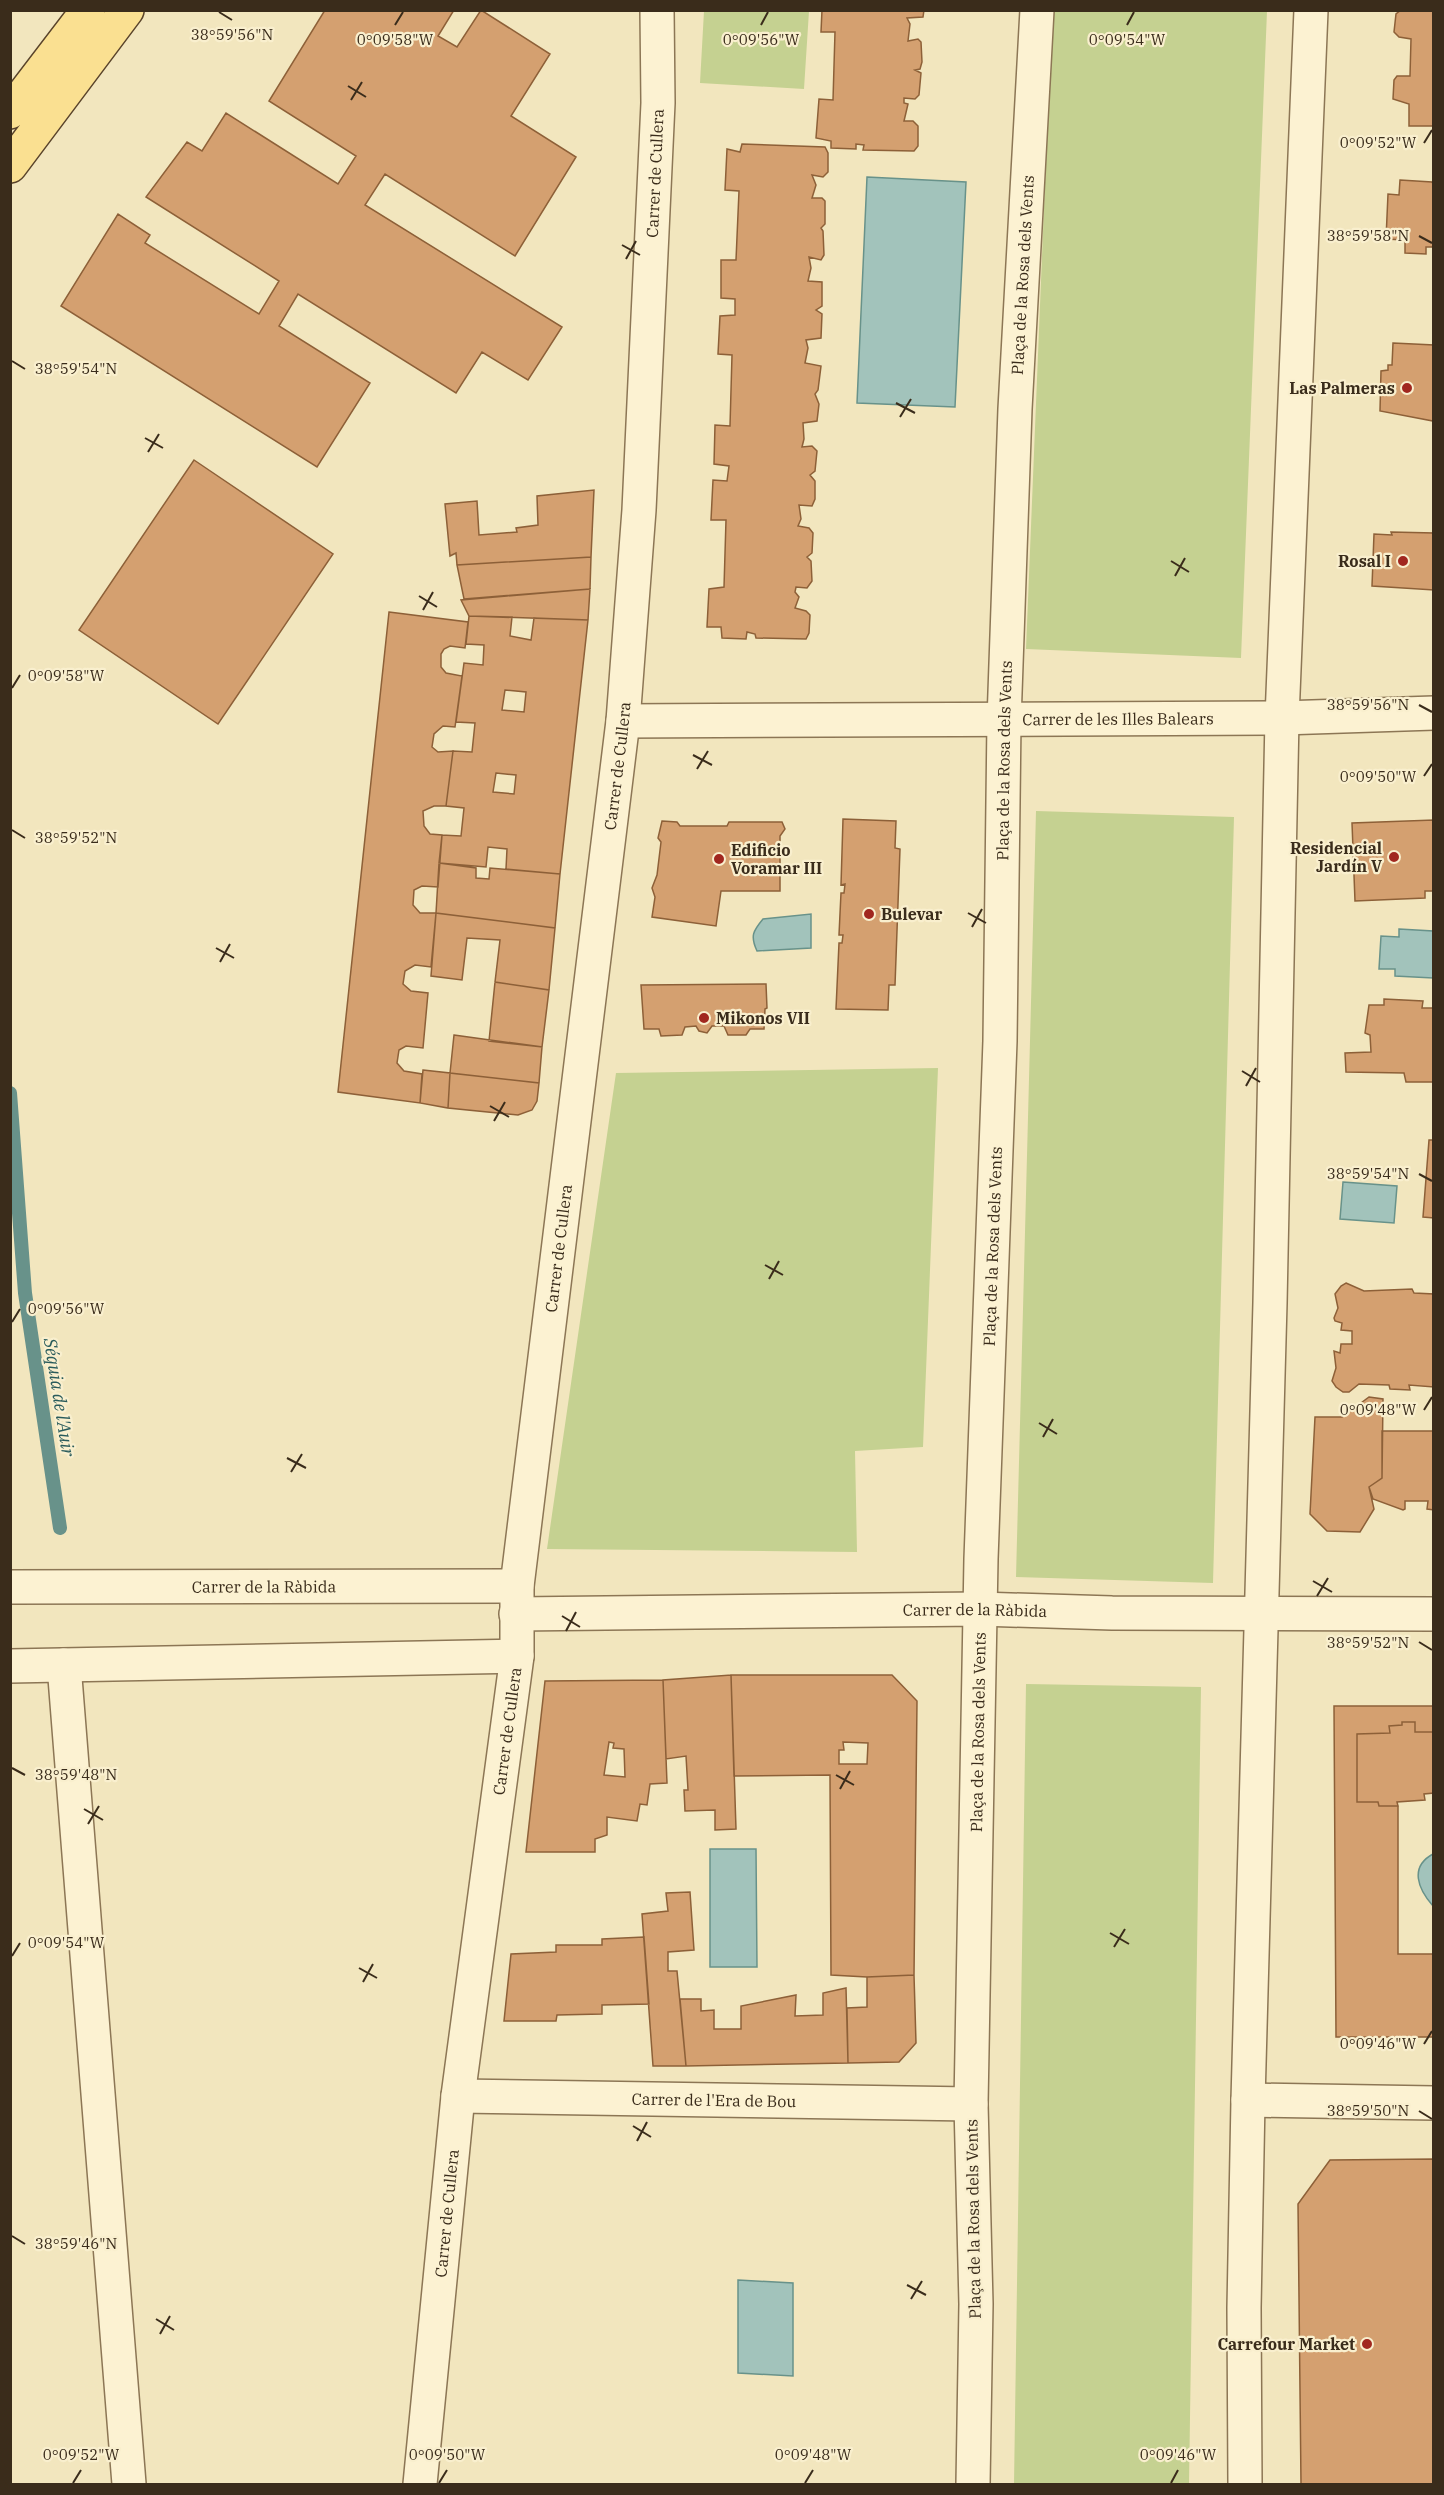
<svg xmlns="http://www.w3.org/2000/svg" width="1444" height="2495" font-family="'IBM Plex Serif',serif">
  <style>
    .green { fill: #c5d191 }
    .water { fill: #a2c3bb; stroke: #68928a; stroke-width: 1.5 }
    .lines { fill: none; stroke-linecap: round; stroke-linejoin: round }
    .stream { stroke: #68928a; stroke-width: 14 }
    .building { fill: #d4a070; stroke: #8d6038; stroke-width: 1.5; fill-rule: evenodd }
    .minor-casing { stroke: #8c7655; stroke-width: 36 }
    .major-casing { stroke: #59432a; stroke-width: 36 }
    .minor { stroke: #fcf2d2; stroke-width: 33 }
    .major { stroke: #fae091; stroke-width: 33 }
    .ticks { fill: none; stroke: #3a2c1b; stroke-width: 2 }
    .poi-dot { fill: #a1271f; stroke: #f9efce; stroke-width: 2 }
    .labels { text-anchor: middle; stroke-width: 4.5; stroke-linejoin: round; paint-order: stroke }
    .street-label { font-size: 16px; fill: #3a2c1b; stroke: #f9efce }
    .poi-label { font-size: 16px; font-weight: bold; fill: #3a2c1b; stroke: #f9efce; text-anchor: end }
    .water-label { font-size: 18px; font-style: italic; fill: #295b5b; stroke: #f9efce }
    .ticks-label { font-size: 15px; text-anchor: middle; fill: #3a2c1b; stroke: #f9efce; stroke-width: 4.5; stroke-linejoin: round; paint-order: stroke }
  </style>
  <rect width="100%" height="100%" fill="#f2e6be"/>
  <path class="green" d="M704,11H809L804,89L700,83Z
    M1052,11H1267L1241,658L1026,649Z
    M1036,811L1234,817L1213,1583L1016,1577Z
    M938,1068L923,1447L855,1451L857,1552L547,1549L616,1073Z
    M1026,1684L1201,1687L1189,2484H1014Z"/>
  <path class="water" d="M867,177L966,182L955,407L857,403Z
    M811,914V948L757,951C750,936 753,931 763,919Z
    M1399,929L1433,931V978L1395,976V969H1379L1381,936L1399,937Z
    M1343,1182L1397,1186L1394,1223L1340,1219Z
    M710,1849H756L757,1967H710Z
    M1433,1854V1906C1418,1889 1409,1867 1433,1854Z
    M738,2280L793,2283V2376L738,2373Z"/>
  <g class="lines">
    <path class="stream" d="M10,1093L25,1293L60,1528"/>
  </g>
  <path class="building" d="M325,10H454L438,36L457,47L481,10L550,54L511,116L576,157L515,256L385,174L365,205L562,327L528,380L482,352L456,393L298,294L279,326L370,383L317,467L61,306L118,214L150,235L145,243L259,314L279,281L146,197L187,142L202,151L226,113L338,184L356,156L269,101Z
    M822,10H924L923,17L907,18L910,24L908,41L918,39L921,42L922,62L920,69L915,70L921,73L919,95L915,99L904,98V103L908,104L904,121H913L918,126V146L914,151L863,150L864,145L856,144V149L831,148V141L816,138L819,99L833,100L835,32H821Z
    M1401,10H1434V126H1409V104L1393,99L1394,80L1397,76H1410L1411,39L1399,37L1394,32L1396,14Z
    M742,144L825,147L828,153V172L823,177L812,175L816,185L812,198H822L825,201V224L821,228L823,231L824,255L821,260L809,257L811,268L808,281L822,282V306L816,310L822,314L821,338L806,340L808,348L805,363L821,366L818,390L815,394L819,404L817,421L803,423L804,439L802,447L812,446L817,451L815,471L810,475L815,481V499L812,506L799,505L801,519L798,526L809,528L813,533L812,553L807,557L811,561L812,581L807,588L796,587L795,592L799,597L795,608L806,611L810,615L809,633L806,639L756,638L755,634L747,632L746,639L722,638L721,627H707L709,589L724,587L726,520H711L713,480L727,481L729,466L714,464L715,425L730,426L732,355L718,354L720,316L735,315V299L721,298V260H736L739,191L725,190L727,149L740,152Z
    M1400,180L1432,182L1434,185V247H1426V254L1405,253V240L1386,239L1388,194L1399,195Z
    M1393,343L1434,345L1433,421L1380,411L1381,371L1388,370V365H1392Z
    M194,460L333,554L218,724L79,630Z
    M594,490L591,557L457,565L456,553L450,556L445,504L477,501L479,535L517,532L516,528L538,525L537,496Z
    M1391,532L1434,533V590L1372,586L1374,534L1392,535Z
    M591,557L590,589L464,599L457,565Z
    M590,589L588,620L469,616L461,600Z
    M389,612L468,622L465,648L450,646L444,649L441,654V667L446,673L462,676L455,727L443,726L434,734L432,747L438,752L453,751L446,806H434L423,811L424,826L430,834L442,835L438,887L422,886L414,890L413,905L420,913H436L431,967L415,965L405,971L403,984L411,991L428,993L423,1048L406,1046L399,1050L397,1063L404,1071L422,1074L420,1103L338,1092Z
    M469,616L512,617L510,636L531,640L534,618L588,620L560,874L506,869L507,849L488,847L486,867L439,863L442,835L461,836L464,808L446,806L453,751L472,752L475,723L456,722L464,663L483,665L484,645L466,644ZM505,690L526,692L524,712L502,710ZM496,773L516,775L514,794L493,792Z
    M843,819L896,821L895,848L900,849L895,985H889L888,1010L836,1009L839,943H842L843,935H839L841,893H844L845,884L841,885Z
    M1434,820V891H1425V898L1355,901L1352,823Z
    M662,821L677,822L680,826H727L729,822H782L785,829L780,836V891H721L716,926L652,917L655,897L652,888L657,875L661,842L658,838Z
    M439,863L476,868V878L489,879L490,868L560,874L555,928L436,913Z
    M436,913L555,928L549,990L495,982L500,940L467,938L462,980L431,976Z
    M495,982L549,990L542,1047L489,1041Z
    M766,984L767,1008L765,1009L764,1029H750L746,1035H728L724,1026H712L707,1033L699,1031L696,1026L685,1027L682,1035L661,1036L659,1029H644L641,985Z
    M1384,999L1423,1001L1422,1008H1434V1082H1406L1404,1073L1346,1072L1345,1053L1371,1052L1370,1035L1365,1033L1369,1005H1384Z
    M454,1035L542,1047L539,1083L450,1073Z
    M423,1070L450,1073L448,1108L420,1103Z
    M450,1073L539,1083L537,1101L532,1110L518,1115L448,1108Z
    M1429,1140H1434V1218L1423,1217Z
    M1346,1283L1364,1291L1412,1289L1414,1293L1434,1294V1387L1409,1385L1410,1390L1390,1389L1389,1385L1359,1384L1349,1392H1343L1336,1387L1332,1381L1336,1368L1334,1351L1340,1353L1341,1344H1352V1331L1341,1330L1342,1323L1335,1321L1334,1318L1338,1308L1335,1294L1341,1286Z
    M1369,1397L1383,1399L1382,1478L1369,1487L1374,1509L1360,1532L1327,1531L1310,1514L1315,1417H1342Z
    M1382,1431H1434V1510L1427,1509L1428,1501H1405V1509L1403,1510L1373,1499L1369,1487L1382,1478Z
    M731,1675H892L917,1701L914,1975L867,1977L831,1975L830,1775L734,1776ZM843,1742L868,1743L867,1764H839V1750H844Z
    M731,1675L736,1829L715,1830V1810L685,1811L684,1790H688L686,1756L666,1759L663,1680Z
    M663,1680L667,1783L650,1784L647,1805L640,1804L637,1821L607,1817V1835L595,1839V1852H526L545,1681ZM609,1742L614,1743L613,1748L624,1749L625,1777L604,1775Z
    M1334,1706H1434V1732H1415V1722H1402V1725L1389,1726L1390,1733L1357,1734V1802H1378L1379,1806H1398V1954H1434V2037H1336Z
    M1402,1722H1415V1732H1434V1793L1424,1794L1425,1800L1397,1802L1398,1806H1379L1378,1802H1357V1734L1390,1733L1389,1726L1402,1725Z
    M690,1892L694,1950L668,1952V1971H677L686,2066H653L642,1914L668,1911L666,1893Z
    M644,1937L649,2004L602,2005V2014L557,2015L556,2021H504L511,1954L556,1952V1945H602V1939Z
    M914,1975L916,2043L899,2062L848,2063L847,2008L867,2007V1977Z
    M846,1988L848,2063L686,2066L680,1999H701V2011L714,2010V2029H741V2006L796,1995L795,2016L823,2015V1993Z
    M1434,2159V2484H1301L1298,2204L1330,2160Z"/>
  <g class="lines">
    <g class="minor-casing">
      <g id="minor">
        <path id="s1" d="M623,721L1282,718L1434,713"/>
        <path id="s2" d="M10,1587L517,1586"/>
        <path id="s3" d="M516,1614L980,1609L1112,1613L1434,1614"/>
        <path d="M64,1665L129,2484"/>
        <path d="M10,1666L517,1656"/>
        <path id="s4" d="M458,2096L971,2104"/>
        <path d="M1248,2100L1434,2103"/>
        <path id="s5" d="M420,2484L458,2096L517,1656V1586L623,721L639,510L658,103L657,10"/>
        <path id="s6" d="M973,2484L976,2304L971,2104L981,1559L1000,1041L1004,721L1015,409L1037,10"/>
        <path d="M1245,2484L1244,2308L1248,2100L1270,1303L1282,718L1311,10"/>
      </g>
    </g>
    <g class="major-casing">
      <path id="major" d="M10,112L88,10
        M10,166L127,10"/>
    </g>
    <use href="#minor" class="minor"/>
    <use href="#major" class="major"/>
  </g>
  <path class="ticks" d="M219,12L232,20M395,25L403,12M761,25L768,12M1127,25L1134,12M348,86L366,97M351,100L362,82M1424,143L1432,130M1419,236L1432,243M622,245L640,255M626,259L636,241M12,361L25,369M896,403L915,413M900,417L911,399M145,438L163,448M148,452L159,434M1171,561L1189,572M1175,576L1185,558M419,596L437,607M423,610L433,592M12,688L20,675M1419,705L1432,712M693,755L712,765M697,769L708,751M1424,776L1432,764M12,830L25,838M968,913L986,923M972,927L982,909M216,948L234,958M220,962L230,944M1242,1071L1260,1082M1246,1086L1256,1068M490,1106L509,1117M494,1121L505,1102M1419,1174L1432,1181M765,1265L783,1275M769,1279L779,1261M12,1322L20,1309M1424,1410L1432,1397M1039,1423L1057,1434M1043,1437L1053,1419M287,1458L306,1468M291,1472L302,1454M1313,1581L1332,1592M1317,1596L1328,1578M562,1616L580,1627M566,1631L576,1612M1419,1642L1432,1650M12,1768L25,1775M836,1775L854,1785M840,1789L850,1771M84,1809L103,1820M88,1824L99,1806M1110,1933L1129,1944M1114,1947L1125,1929M12,1956L20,1943M359,1968L377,1978M363,1982L373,1964M1424,2044L1432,2031M1419,2111L1432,2119M633,2126L651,2137M637,2141L647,2122M12,2236L25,2244M907,2285L926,2295M911,2299L922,2281M156,2319L174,2330M160,2334L170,2316M73,2483L81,2470M439,2483L447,2470M805,2483L813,2470M1171,2483L1178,2470"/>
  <g class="poi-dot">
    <circle cx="1407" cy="388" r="6"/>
    <circle cx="1403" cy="561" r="6"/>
    <circle cx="1394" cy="857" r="6"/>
    <circle cx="719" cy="859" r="6"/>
    <circle cx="869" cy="914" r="6"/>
    <circle cx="704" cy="1018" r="6"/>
    <circle cx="1367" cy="2344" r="6"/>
  </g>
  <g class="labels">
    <g class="street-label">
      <text dy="6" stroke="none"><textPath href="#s5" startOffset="2324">Carrer de Cullera</textPath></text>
      <text dy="6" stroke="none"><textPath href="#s6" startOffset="2210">Plaça de la Rosa dels Vents</textPath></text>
      <text dy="6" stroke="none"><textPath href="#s1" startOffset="495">Carrer de les Illes Balears</textPath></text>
      <text dy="6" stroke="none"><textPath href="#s6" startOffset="1724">Plaça de la Rosa dels Vents</textPath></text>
      <text dy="6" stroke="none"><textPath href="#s5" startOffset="1730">Carrer de Cullera</textPath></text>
      <text dy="6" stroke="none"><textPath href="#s6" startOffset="1238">Plaça de la Rosa dels Vents</textPath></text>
      <text dy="6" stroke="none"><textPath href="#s5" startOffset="1244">Carrer de Cullera</textPath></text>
      <text dy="6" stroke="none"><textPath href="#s2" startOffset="254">Carrer de la Ràbida</textPath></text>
      <text dy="6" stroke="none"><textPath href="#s3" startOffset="459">Carrer de la Ràbida</textPath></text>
      <text dy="6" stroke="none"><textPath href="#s5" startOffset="758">Carrer de Cullera</textPath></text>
      <text dy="6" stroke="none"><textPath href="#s6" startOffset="752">Plaça de la Rosa dels Vents</textPath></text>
      <text dy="6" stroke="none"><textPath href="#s4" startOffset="256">Carrer de l'Era de Bou</textPath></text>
      <text dy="6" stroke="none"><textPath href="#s5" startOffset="272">Carrer de Cullera</textPath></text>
      <text transform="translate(973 2219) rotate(-91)" y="6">Plaça de la Rosa dels Vents</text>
    </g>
    <g class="poi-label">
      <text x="1395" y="394">Las Palmeras</text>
      <text x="1391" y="567">Rosal I</text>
      <text x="1382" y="854">Residencial<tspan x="1382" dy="18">Jardín V</tspan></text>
      <text x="731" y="856" text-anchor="start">Edificio<tspan x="731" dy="18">Voramar III</tspan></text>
      <text x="881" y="920" text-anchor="start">Bulevar</text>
      <text x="716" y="1024" text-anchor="start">Mikonos VII</text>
      <text x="1355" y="2350">Carrefour Market</text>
    </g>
    <g class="water-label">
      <text transform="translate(59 1397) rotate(81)" y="6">Séquia de l'Auir</text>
    </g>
  </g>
  <g class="ticks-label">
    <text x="232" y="40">38°59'56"N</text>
    <text x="395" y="45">0°09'58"W</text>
    <text x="761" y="45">0°09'56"W</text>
    <text x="1127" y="45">0°09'54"W</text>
    <text x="1378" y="148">0°09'52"W</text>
    <text x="1368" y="241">38°59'58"N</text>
    <text x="76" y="374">38°59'54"N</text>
    <text x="66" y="681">0°09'58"W</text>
    <text x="1368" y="710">38°59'56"N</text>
    <text x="1378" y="782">0°09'50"W</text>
    <text x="76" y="843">38°59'52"N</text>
    <text x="1368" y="1179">38°59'54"N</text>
    <text x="66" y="1314">0°09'56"W</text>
    <text x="1378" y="1415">0°09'48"W</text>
    <text x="1368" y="1648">38°59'52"N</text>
    <text x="76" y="1780">38°59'48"N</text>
    <text x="66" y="1948">0°09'54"W</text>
    <text x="1378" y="2049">0°09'46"W</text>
    <text x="1368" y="2116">38°59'50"N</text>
    <text x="76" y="2249">38°59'46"N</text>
    <text x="81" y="2460">0°09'52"W</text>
    <text x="447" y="2460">0°09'50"W</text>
    <text x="813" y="2460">0°09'48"W</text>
    <text x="1178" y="2460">0°09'46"W</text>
  </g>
  <rect width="1444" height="2495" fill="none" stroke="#3a2c1b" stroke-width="24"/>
</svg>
